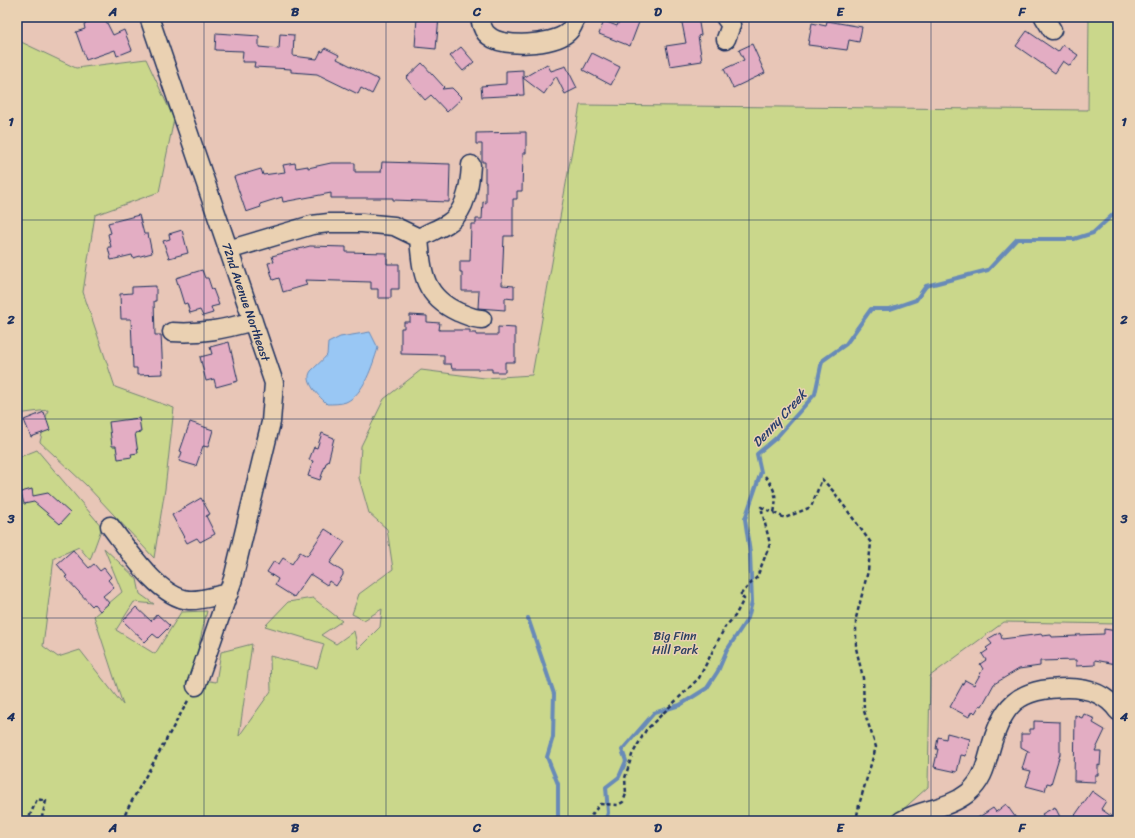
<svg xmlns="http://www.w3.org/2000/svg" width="1135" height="838" font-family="Sriracha,sans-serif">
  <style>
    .green { fill: #cad78b; stroke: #728374 }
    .water { fill: #99c7f4; stroke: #678ab8 }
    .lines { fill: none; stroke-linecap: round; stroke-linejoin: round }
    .stream { stroke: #678ab8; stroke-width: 4 }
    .building { fill: #e3adc3; stroke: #1b2f5e }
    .minor-casing { stroke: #1b2f5e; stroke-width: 21 }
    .path { stroke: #1b2f5e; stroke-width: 2.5; stroke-dasharray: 4 3; stroke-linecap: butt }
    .minor { stroke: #ead1b2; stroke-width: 18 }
    .grid { fill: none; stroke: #1b2f5e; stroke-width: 1; stroke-opacity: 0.55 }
    .labels { text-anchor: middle; stroke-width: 3; stroke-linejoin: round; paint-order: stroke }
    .street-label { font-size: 12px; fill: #1b2f5e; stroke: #ead1b2 }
    .park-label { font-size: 12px; fill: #2c4062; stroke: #ead1b2 }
    .water-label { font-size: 13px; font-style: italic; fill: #283e6d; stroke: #ead1b2 }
    .neatline { fill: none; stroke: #1b2f5e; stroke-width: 1.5 }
    .grid-label { font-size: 13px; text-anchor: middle; font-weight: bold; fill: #1b2f5e }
  </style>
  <rect width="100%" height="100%" fill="#e8c6b7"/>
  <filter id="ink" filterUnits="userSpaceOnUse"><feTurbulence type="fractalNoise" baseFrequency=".025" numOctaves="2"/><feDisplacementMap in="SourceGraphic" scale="8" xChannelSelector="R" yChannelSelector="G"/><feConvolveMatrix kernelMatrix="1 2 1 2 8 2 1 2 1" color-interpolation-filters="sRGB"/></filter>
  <g filter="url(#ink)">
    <path class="green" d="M1089,17H1118V624L1004,622L930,676L928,787L890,821H17V458L37,450L102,527L90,560L79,547L54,558L43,646L58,657L80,650L123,705L94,616L122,592L104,548L137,579L140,594L154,604L134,602L116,630L155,654L181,612L207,611L191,678L216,682L221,652L252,644L239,736L271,691L270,656L317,668L324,644L265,626L288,602L313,598L342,621L321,635L336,644L354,631L358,649L380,627L382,609L364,620L352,614L359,594L393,569L387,529L369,513L359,478L361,446L384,399L421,370L485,378L532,375L580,105L1088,110Z
      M17,40L76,68L146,59L174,119L159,192L95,215L83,292L115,387L174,408L165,489L154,558L86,485L40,442L48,410L17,414Z"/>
    <path class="water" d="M370,332L378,348C372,366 364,394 346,402C341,404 333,404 327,404C320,397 303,382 311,371C316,366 322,361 327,355L328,343L340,337Z"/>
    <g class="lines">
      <path class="stream" d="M528,618L554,694L553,737L547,757L558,784V821
        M605,821L608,813L606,787L619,777L626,761L622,750L654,713L680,705L707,688L718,671L727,650L748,618L752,602L750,553L745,519L761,472L757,454L776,438L815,394L822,361L846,344L871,309H890L916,300L926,286L988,270L1017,239H1074L1093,233L1118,210"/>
    </g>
    <path class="building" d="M101,17L102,20L106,21L113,35L124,30L132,50L117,56L115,50L86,60L76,32L85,29L84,24Z
      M417,17H439L436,49L415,47Z
      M621,17H641L630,46L599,34L604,21L617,26Z
      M698,17L701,35L698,36L702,61L670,66L666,46L686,43L681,18Z
      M827,21L862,27L859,42L849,40L847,50L808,45L812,23L826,26Z
      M1027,31L1058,52L1063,45L1078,55L1070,66L1063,61L1055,73L1016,46Z
      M216,33L259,36V47L279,49L280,34L294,35L293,56L317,59L321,51L323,52L325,48L339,55L337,59L379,80L372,94L361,88L358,94L317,74L291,72V69L254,67L255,62H242L243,51L215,50Z
      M752,44L765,73L733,88L724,69L744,60L739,50Z
      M461,47L474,62L463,71L450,56Z
      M592,53L620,67L611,85L583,70Z
      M422,63L444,87L442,89L452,88L462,98L447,112L431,95L425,100L406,78Z
      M547,64L551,71L566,66L577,88L565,94L556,76L544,94L523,78L524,95L482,97L481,86L506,84V71L523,70V78Z
      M526,132V153H523L522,191H517V199H513V236H504L502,285L514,286V299L505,298V310L478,308L479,291H462V272H460V261H470L471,224H476V219H482L483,202L486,203V182H485V162H482V144H476V133Z
      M382,162L450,164L449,202L393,200V198H331V193L283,202L282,197L260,204L261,207L246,212L234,177L261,169L263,175L285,172L283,165L295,163L296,168L308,166V168L331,163H355V172H381Z
      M139,215L144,234H148L152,253L133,258L132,255L111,260L108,247H111L108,234L111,233L108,223Z
      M182,230L188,253L169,258L163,241L170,239L169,234Z
      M310,246L346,247V252L387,253V264H399V289H391V298H378V289H371V282L305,280L307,285L283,292L279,278L273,280L268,263L274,262L272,256Z
      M202,270L205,278H208L212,290L213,289L219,305L211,307L213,313L203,316L200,310L190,313L187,303L184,304L176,278Z
      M156,286V301H154L155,335H161L163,374L137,375V368H133L131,319H121L120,294L132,293V287Z
      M410,315L427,316V322L440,323L439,330H470V333H476V335H498V327L515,328V362H505V372H492V369H452L451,364H444V355L401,354V328H404V322H410Z
      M229,342L238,381L216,387L214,379L206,381L200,357L212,354L210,347Z
      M44,412L50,430L31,437L24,420Z
      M139,418L141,432L135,433L138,453L131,454L132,457L118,459L116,446H112L109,422Z
      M190,422L213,430L208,447L203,446L196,466L179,461L182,452L180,451Z
      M322,433L334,438L328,462L326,463L320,480L308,476L313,461L309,460L314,447L317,448Z
      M32,489L33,496L48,493L70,513L60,524L34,502L24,504L21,492Z
      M201,498L210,514L206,516L215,534L200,542L197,538L187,543L172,515Z
      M325,529L345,542L330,563L343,572V575L336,586L329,581L327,585L310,574L294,597L275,585L278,579L267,572L274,561L279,564L283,558L292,564L300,552L307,556Z
      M73,550L89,568L94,564L100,571L104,568L111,577L108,580L114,587L103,596L109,603L100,611L94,604L92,606L65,577L67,576L57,564Z
      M136,607L151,621L157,614L170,626L158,638L153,634L145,642L123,621Z
      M1104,629L1117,631L1118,634V655L1116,664L1095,660V665L1076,666V660L1040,661V666L1019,669L994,684L982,706L980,705L975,713L973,711L969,717L950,707L965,680L974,685L983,669L980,664L986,660L982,654L988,650L986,648L992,644L988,639L1000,632L1002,639L1042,634V636L1051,635L1052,637L1077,636L1076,635L1104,634Z
      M1084,714L1095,719L1093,723L1105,730L1095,751H1101L1100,766L1098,765V775H1095V782L1074,781L1075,715L1082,718Z
      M1034,721L1060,722V754L1051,784L1047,783L1045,791L1026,786L1031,771L1022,769L1027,752H1030L1021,747V734H1030V729H1034Z
      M947,733L970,739L966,756L961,755L957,772L934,767L938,749H936L938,737L946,739Z
      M1092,791L1106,801L1101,809L1118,821H1071Z
      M1006,804L1018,821H973L993,808L996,812Z
      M1055,807L1062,821H1047L1042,814Z"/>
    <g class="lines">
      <g class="minor-casing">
        <path id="minor" d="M149,17L274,383L271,422L233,579L196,686
          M480,17C481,24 483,32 489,36C503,48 552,45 567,33C571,30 575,22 576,17
          M725,17L731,25L726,39
          M1044,17L1052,30
          M419,238C422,272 423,296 458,312C466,315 473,319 482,319
          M419,238C428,233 438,229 447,224C466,213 470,184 471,165
          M228,250L312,225L329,223H362L394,226L419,238
          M172,332C201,334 225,329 253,321
          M110,526C128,549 158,597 189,600C201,601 217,595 229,593
          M901,821C922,809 948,809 968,793C981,782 985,769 989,754C1002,705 1016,688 1068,688C1089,688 1106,694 1118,711"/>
      </g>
      <path class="path" d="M765,476C776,490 777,497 774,513
        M25,821L28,820L37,799L46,801L41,821
        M122,821L129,806L189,699
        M587,821L600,804L618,805L623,802L626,794L625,778L632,755L646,730L699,678L725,627L735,616L744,599L740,595L757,577L770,544L761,507L785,518L811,507L822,479L834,492L871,543L868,571L856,618V648L863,678L864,711L876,747L859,805L856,821"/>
      <use href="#minor" class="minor"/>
    </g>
  </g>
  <path class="grid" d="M204,17V821M386,17V821M568,17V821M749,17V821M931,17V821M17,220H1118M17,419H1118M17,618H1118"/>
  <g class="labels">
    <g class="street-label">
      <text transform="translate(246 302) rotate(71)" y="4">72nd Avenue Northeast</text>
    </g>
    <g class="park-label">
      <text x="675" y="640">Big Finn<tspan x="675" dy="14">Hill Park</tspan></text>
    </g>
    <g class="water-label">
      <text transform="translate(779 418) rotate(-47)" y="5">Denny Creek</text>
    </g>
  </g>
  <rect width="1135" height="838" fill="none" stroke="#ead1b2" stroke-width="44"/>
  <rect x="22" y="22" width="1091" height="794" class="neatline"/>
  <g class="grid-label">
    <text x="113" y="16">A</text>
    <text x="295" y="16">B</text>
    <text x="477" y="16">C</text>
    <text x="658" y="16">D</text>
    <text x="840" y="16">E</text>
    <text x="1022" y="16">F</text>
    <text x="11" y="126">1</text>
    <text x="1124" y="126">1</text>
    <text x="11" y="324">2</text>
    <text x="1124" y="324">2</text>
    <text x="11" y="523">3</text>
    <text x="1124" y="523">3</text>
    <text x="11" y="721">4</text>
    <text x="1124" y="721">4</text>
    <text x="113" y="832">A</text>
    <text x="295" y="832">B</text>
    <text x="477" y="832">C</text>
    <text x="658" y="832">D</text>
    <text x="840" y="832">E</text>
    <text x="1022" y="832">F</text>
  </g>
</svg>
